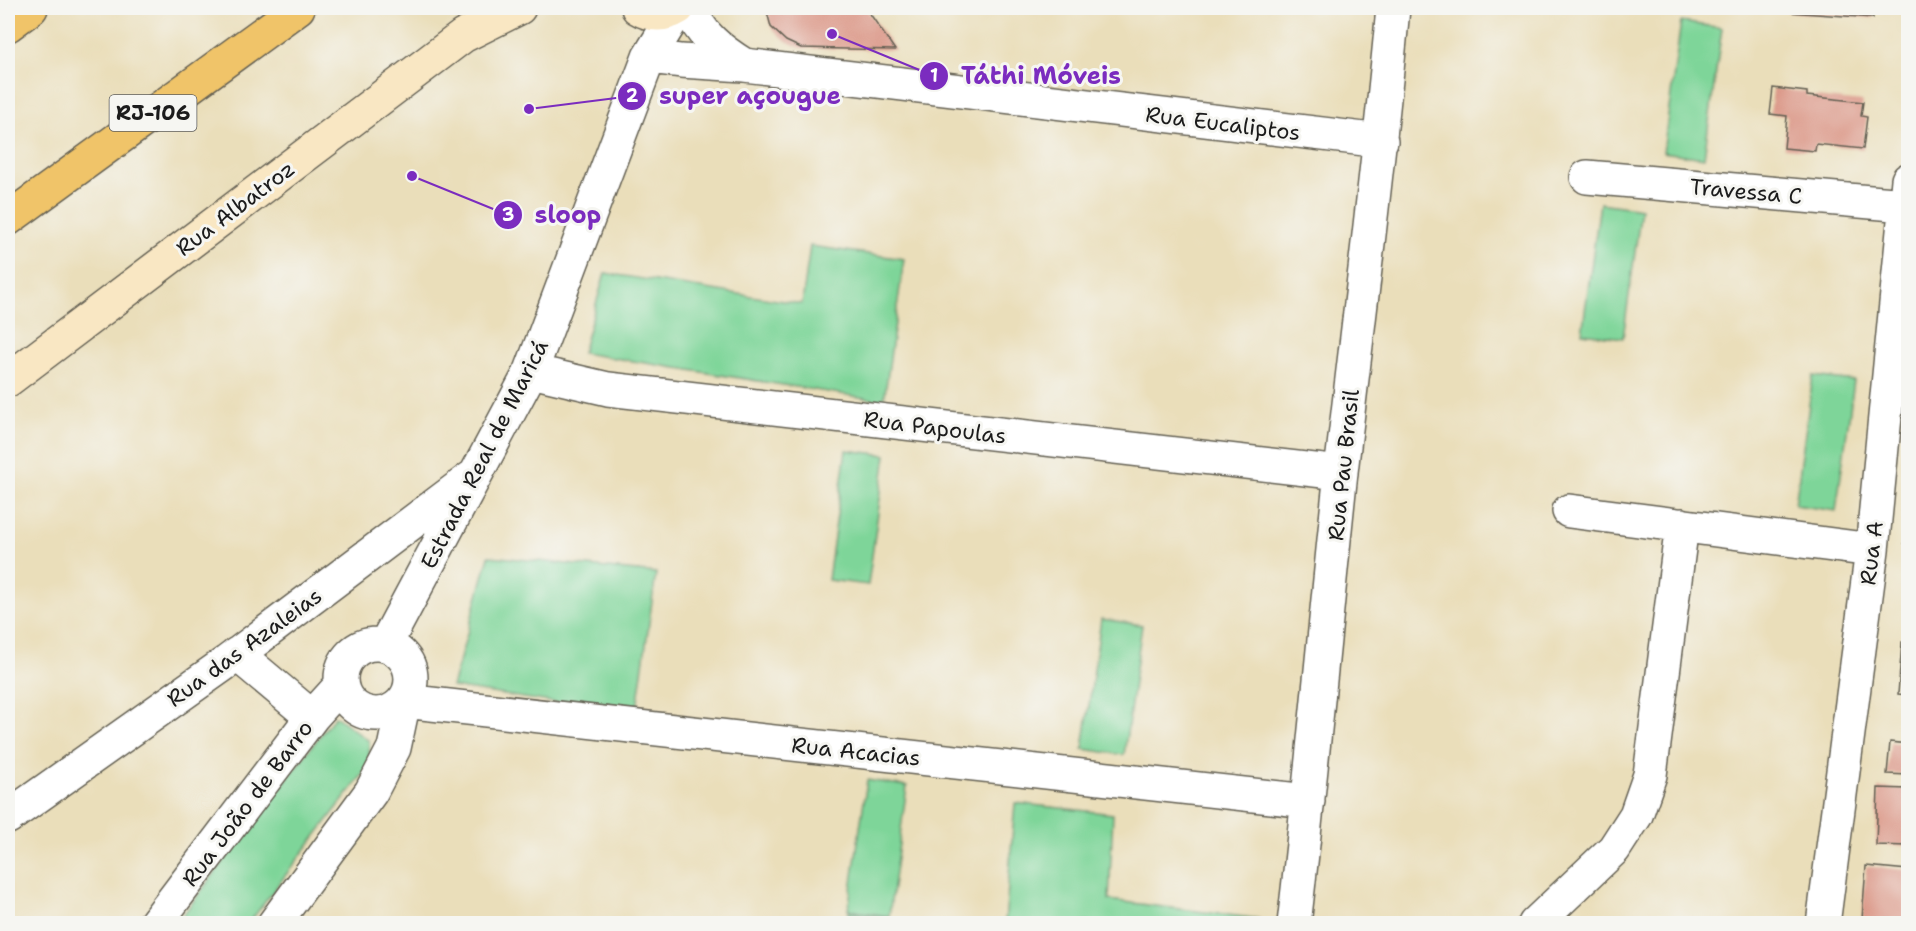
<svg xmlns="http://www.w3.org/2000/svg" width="1916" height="931" font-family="'Shantell Sans',sans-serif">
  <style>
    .green { fill: #7ed599; stroke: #4d785a; stroke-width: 1.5 }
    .building { fill: #db9888 }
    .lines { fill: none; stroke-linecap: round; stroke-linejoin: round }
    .street-casing { stroke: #646053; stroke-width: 36 }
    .secondary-casing { stroke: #646053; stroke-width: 36 }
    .highway-casing { stroke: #646053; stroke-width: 36 }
    .street { stroke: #fff; stroke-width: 33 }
    .secondary { stroke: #f9e7c3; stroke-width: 33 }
    .highway { stroke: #f0c469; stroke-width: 33 }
    .labels { text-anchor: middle; stroke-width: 6; stroke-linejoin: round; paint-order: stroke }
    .shield { fill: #f6f6f2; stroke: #5d5d5c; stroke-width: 1.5 }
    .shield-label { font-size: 21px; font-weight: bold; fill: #1c1c1c }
    .street-label { font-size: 22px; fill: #1c1c1c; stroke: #f6f6f2 }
    .leader { fill: none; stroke: #7b2cbf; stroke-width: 2 }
    .callout-dot { fill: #7b2cbf; stroke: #f6f6f2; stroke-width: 2 }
    .mark-label { font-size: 18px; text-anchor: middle; font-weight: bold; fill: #fff }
    .callout-label { font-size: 24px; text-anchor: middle; font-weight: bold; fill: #7b2cbf; stroke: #f6f6f2; stroke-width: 6; stroke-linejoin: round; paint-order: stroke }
  </style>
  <rect width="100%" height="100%" fill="#f6f6f2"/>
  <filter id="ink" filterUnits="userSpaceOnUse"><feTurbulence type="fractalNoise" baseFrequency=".0167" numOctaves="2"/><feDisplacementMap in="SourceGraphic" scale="12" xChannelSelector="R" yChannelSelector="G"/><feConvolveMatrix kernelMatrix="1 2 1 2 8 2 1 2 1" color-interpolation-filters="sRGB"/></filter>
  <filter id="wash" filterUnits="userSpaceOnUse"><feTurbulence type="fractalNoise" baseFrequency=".008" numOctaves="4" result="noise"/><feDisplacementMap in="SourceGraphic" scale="24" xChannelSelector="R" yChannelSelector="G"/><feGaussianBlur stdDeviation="1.35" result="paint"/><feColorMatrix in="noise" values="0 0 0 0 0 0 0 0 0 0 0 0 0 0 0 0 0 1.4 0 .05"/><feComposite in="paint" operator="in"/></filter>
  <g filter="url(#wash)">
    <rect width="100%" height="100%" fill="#eadeba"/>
    <path class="green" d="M1681,22L1722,28L1704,158L1663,152Z
      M1600,203L1641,209L1623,338L1582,333Z
      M810,246L904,259L884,401L582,353L605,273L802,304Z
      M1813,376L1854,381L1836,511L1795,505Z
      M846,450L886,455L868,585L828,580Z
      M489,556L656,573L636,715L452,687Z
      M1101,619L1142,625L1124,755L1083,749Z
      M335,716L369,741L370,765L249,923L176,924Z
      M867,780L907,786L889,916L848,910Z
      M1015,803L1113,814L1109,900L1259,919L1258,923H1005Z
      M849,912L890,918V923H847Z"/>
    <g id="blocks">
      <path class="building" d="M766,8H866L895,50L801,48L786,41L771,27Z
        M1788,8H1874L1873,18L1788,12Z
        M1773,88L1807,92V96L1863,102L1861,116L1867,117L1863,149L1816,144L1815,151L1784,148L1787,116L1770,114Z
        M1905,346H1908V382H1903Z
        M1905,485H1908V543H1904Z
        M1902,642L1908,643V695L1898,694Z
        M1890,742L1908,744V775L1887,774Z
        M1878,788L1908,789V846L1876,845Z
        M1866,866L1908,870V923L1862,919Z"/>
    </g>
  </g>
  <g filter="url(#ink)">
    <use href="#blocks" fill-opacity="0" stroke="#646053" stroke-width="1.5"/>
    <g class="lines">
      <g class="street-casing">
        <path id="street" d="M690,8C700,35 720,50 744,65
          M649,57L681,61L744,65L1381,141
          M1587,177L1905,205
          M531,371L608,389L1341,473
          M1569,511L1872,550
          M341 679a35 35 0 1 1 70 0a35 35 0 1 1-70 0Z
          M385,645L531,371L649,57L679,8
          M237,654L312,717
          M8,817L227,662L471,478
          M155,924L312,717L341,685
          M274,924L371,792L394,748L404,701L1308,801
          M1294,924C1312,773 1325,623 1341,472C1359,317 1379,163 1393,8
          M1535,924L1614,849L1636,815L1650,775L1682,525
          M1823,924L1872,550L1908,180"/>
      </g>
      <g class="secondary-casing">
        <path id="secondary" d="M638,8C651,16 665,16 678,8
          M8,380L463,36L519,8"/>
      </g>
      <g class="highway-casing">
        <path id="highway" d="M8,25L31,8
          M8,219L298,8"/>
      </g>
      <use href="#street" class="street"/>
      <use href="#secondary" class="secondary"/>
      <use href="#highway" class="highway"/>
    </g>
  </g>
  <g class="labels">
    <rect class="shield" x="109.5" y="95" width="87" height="36" rx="4.5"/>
    <g class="shield-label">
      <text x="153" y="120">RJ-106</text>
    </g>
    <g class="street-label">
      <text transform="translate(1223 123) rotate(7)" y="8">Rua Eucaliptos</text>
      <text transform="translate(1746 191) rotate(5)" y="8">Travessa C</text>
      <text transform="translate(235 208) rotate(-37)" y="8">Rua Albatroz</text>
      <text transform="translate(935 427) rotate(7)" y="8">Rua Papoulas</text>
      <text transform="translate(484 454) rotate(-63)" y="8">Estrada Real de Maricá</text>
      <text transform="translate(1343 465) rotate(-84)" y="8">Rua Pau Brasil</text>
      <text transform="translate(1871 553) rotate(-83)" y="8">Rua A</text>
      <text transform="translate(244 647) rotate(-36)" y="8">Rua das Azaleias</text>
      <text transform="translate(856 751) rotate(6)" y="8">Rua Acacias</text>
      <text transform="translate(247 803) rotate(-53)" y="8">Rua João de Barro</text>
    </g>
  </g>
  <path class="leader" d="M832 34L934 76M529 109L632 96M412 176L508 215"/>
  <g class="callout-dot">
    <circle cx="832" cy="34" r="6"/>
    <circle cx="529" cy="109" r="6"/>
    <circle cx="412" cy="176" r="6"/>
    <circle cx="934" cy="76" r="15"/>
    <circle cx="632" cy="96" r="15"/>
    <circle cx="508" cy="215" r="15"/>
  </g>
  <g class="mark-label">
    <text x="934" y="82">1</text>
    <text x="632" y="102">2</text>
    <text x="508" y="221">3</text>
  </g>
  <g class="callout-label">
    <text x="1041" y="84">Táthi Móveis</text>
    <text x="750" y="104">super açougue</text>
    <text x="568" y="223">sloop</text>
  </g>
  <rect width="1916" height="931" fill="none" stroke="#f6f6f2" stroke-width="30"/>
</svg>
